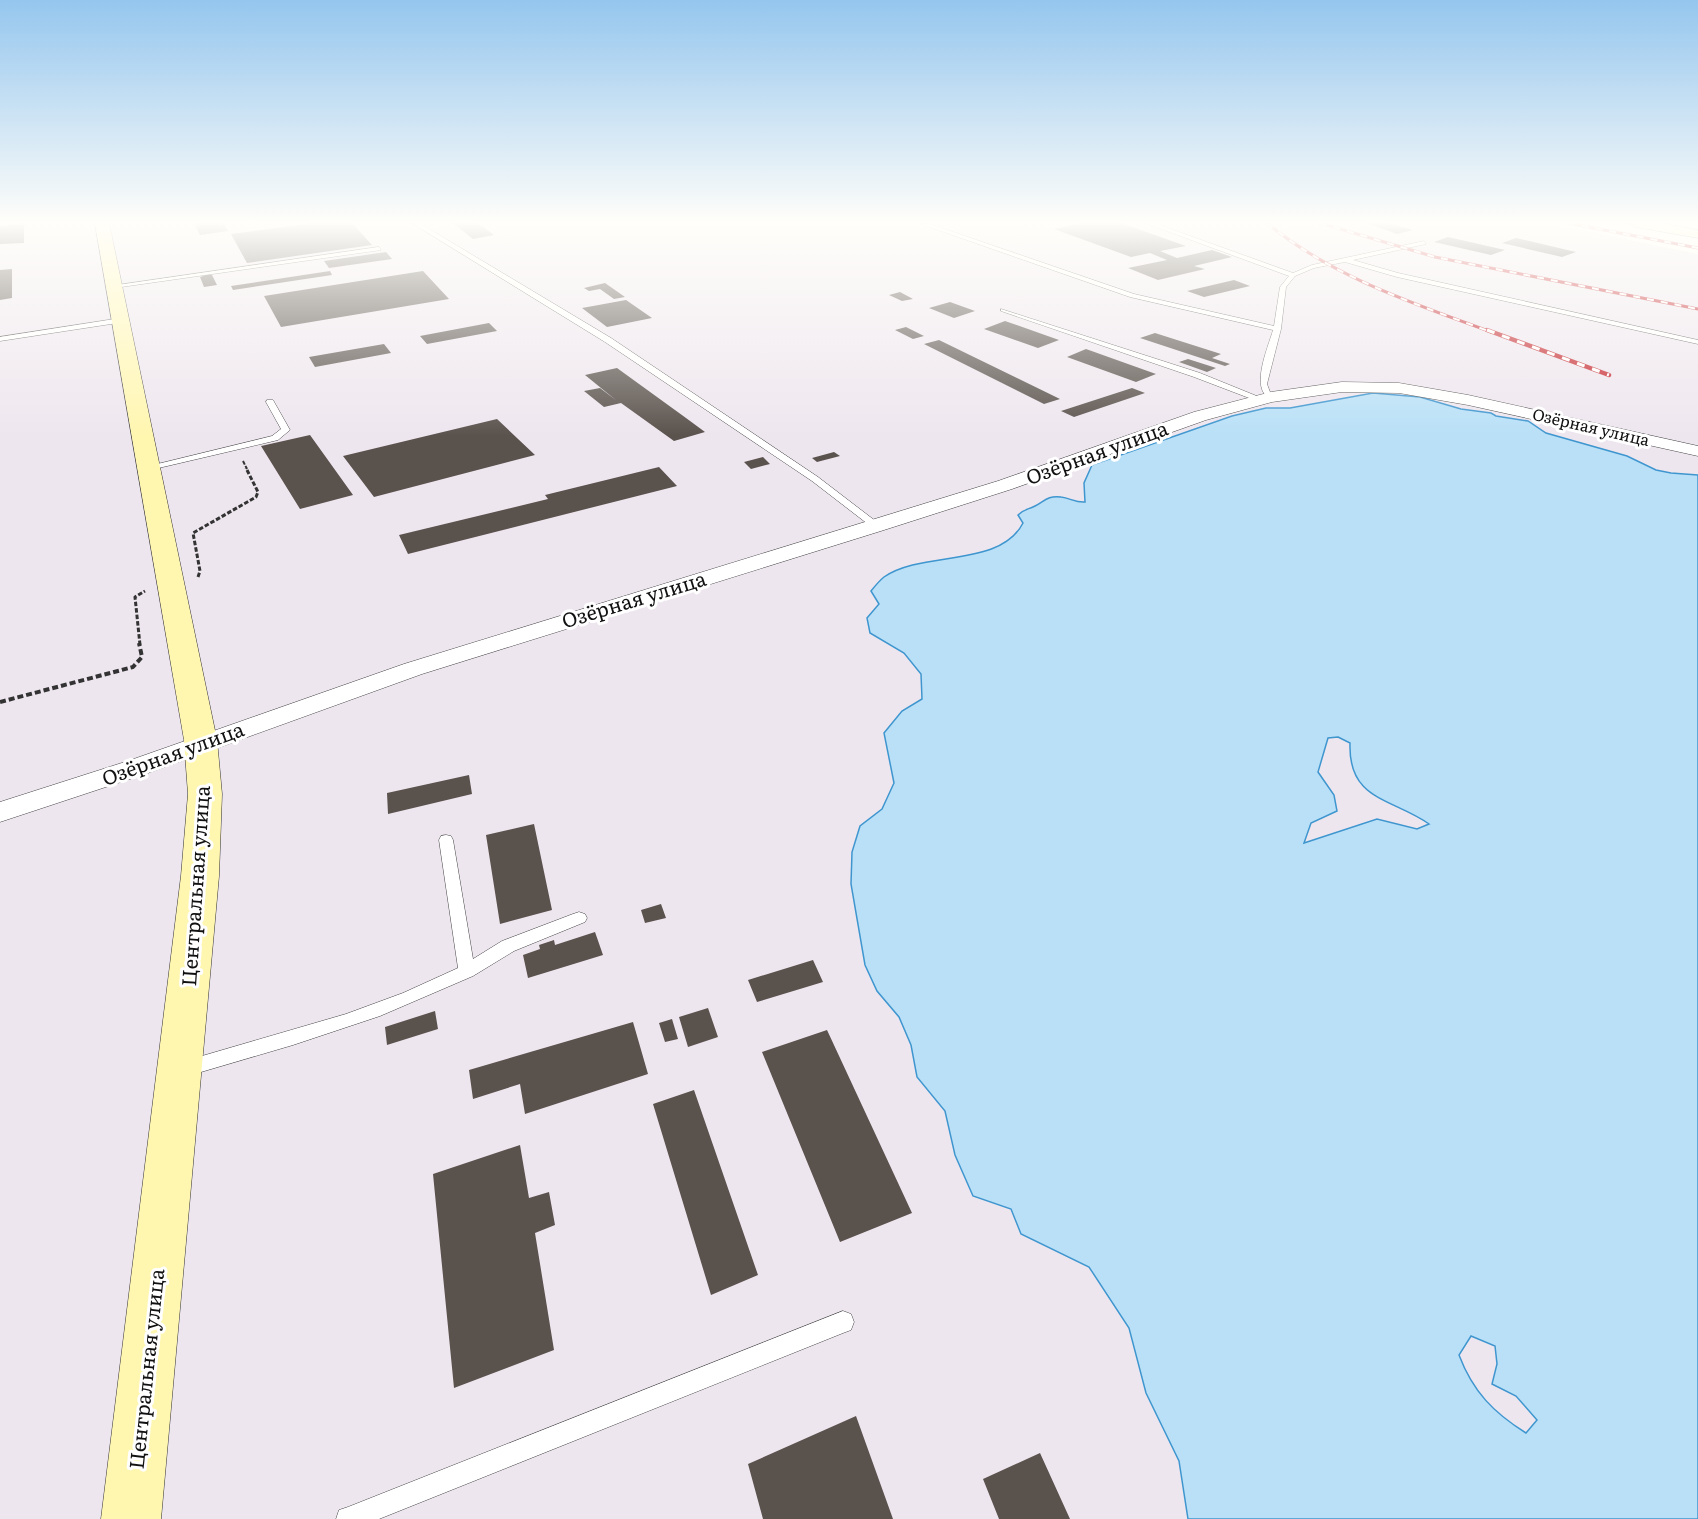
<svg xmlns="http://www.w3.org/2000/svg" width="1698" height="1519" font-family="Literata,serif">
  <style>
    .industrial { fill: #eee6ef }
    .water { fill: #b9e0f7; stroke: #3f96cf; stroke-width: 1.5; fill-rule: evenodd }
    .building { fill: #5a524d }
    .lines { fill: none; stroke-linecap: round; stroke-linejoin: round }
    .lane-casing { stroke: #444; stroke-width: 1 }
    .street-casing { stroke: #444; stroke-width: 1 }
    .secondary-casing { stroke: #333; stroke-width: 1 }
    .path-far2 { stroke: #333; stroke-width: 2; stroke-dasharray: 4 1.5; stroke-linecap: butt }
    .path-far1 { stroke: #333; stroke-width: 3; stroke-dasharray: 4.5 2; stroke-linecap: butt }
    .path { stroke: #333; stroke-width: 4; stroke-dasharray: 6 3; stroke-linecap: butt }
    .lane { fill: #fff; fill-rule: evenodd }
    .street { fill: #fff; fill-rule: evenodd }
    .secondary { fill: #fff6b0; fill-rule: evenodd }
    .rail-far1-casing { stroke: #c4262e; stroke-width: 3 }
    .rail-casing { stroke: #c4262e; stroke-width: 4.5 }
    .rail-far1 { stroke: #fff; stroke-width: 2; stroke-dasharray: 7; stroke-linecap: butt }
    .rail { stroke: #fff; stroke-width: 3; stroke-dasharray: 8; stroke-linecap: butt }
    .labels { text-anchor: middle; stroke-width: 6; stroke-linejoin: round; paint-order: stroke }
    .far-street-label { font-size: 16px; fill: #111; stroke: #fff }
    .street-label { font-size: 20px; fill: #111; stroke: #fff }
  </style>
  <rect width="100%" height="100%" fill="#fffdf5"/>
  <path class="industrial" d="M0,223H1547L1698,254V1519H0Z"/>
  <path class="water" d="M1373,393L1420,397L1461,409L1491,413L1496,416L1528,421L1546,433L1627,456L1656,470L1671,473L1698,475V1519H1188L1179,1461L1146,1393L1129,1328L1089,1267L1021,1234L1011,1209L973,1196L955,1155L945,1111L917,1077L911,1045L899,1017L877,991L865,965L851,884L852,852L860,826L882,809L894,783L884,733L902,711L922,699L921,674L904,653L870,633L867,618L879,604L871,591C875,586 879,581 884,577C923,550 1000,568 1023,523L1018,515C1024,509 1027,510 1035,506C1044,502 1047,495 1061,497C1070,498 1076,503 1085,502L1084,483L1092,465L1232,416L1266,408H1290ZM1338,737L1350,743C1348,801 1392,798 1429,824L1417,829L1377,819L1304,843L1311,823L1337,811L1334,795L1318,772L1328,738ZM1471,1336L1495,1346L1497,1364L1492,1384L1516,1396L1537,1420L1526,1433C1494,1413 1473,1392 1459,1355Z"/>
  <path class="building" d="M24,223V243L0,244V226Z
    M194,223H224L228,231L200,235Z
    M314,223H352L372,245L247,263L231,234Z
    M453,223H478L494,235L473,239Z
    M1082,223H1121L1186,246L1160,251L1177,258L1212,250L1232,257L1194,266L1205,269L1158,280L1128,268L1167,260L1150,253L1131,257L1054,229Z
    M1366,223H1388L1413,230L1397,234Z
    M1448,237L1505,250L1491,255L1434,242Z
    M1516,238L1576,252L1562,257L1502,243Z
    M386,252L392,259L329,268L324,261Z
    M12,269V298L0,300V270Z
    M330,271L332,275L233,290L231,286Z
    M423,271L449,299L281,327L264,296Z
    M209,274L212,275L217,285L204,287L200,277Z
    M1234,280L1250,286L1204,297L1187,291Z
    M605,283L625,297L614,299L600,289L589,291L584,288Z
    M900,292L913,299L902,301L889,295Z
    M626,300L652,318L607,327L582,308Z
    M950,302L975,311L954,318L929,308Z
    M1005,321L1059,340L1038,348L984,329Z
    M489,323L497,331L427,344L420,336Z
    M906,327L924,336L913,339L895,330Z
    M1155,333L1221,354L1212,358L1230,364L1225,366L1140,338Z
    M939,340L1060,399L1044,404L924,344Z
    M384,344L391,353L315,367L309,357Z
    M1086,349L1156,374L1136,382L1067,357Z
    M1188,359L1210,366L1216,368L1207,372L1179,362Z
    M617,368L686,418L705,432L674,441L621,403L604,407L584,391L600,388L617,401L585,375Z
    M1132,388L1145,393L1074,417L1061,411Z
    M497,419L535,455L374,497L343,456Z
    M310,435L353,495L300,509L261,446Z
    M834,452L840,456L817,462L812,458Z
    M763,457L770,464L751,469L744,462Z
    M659,467L677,486L408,554L399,535L548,499L545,495Z
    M469,775L472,794L388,814L387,793Z
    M534,824L552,910L500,924L486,835Z
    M661,904L666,918L645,923L641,910Z
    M595,932L603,955L528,978L523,955L540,949L539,945L554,940L555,945Z
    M813,960L823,982L757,1002L748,980Z
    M708,1008L718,1037L688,1047L679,1017Z
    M435,1011L438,1029L387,1045L385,1027Z
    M672,1019L678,1039L665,1042L659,1023Z
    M633,1022L648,1074L525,1114L520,1084L473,1099L469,1070Z
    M827,1030L912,1213L840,1242L762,1052Z
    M694,1090L758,1275L711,1295L653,1104Z
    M520,1145L529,1198L549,1192L555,1225L535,1233L554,1350L454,1388L433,1174Z
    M856,1416L893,1519H763L748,1464Z
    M1040,1453L1070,1519H999L983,1479Z"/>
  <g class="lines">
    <g class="lane-casing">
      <path id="lane" d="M412,223H419L611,338L818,477L882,526L881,528H873L812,481L605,342Z
        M927,223L1134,294L1274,326L1280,287L1289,276L1145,223H1154L1293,273L1312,265L1424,241L1426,244L1353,260L1398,273L1698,340V344L1397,277L1345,262L1314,268L1295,276L1286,287L1281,329L1267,384L1270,392L1275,397L1271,399C1249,390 1268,348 1273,330L1130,297L921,224Z
        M379,247L381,250L114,288L111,286Z
        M1001,309L1200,373L1264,399L1257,401L1194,377L1001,311Z
        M121,318H124V322L0,341V337Z
        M267,400H273L290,430L278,440L150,470L145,467L272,436L281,429L266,402Z
        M446,835L451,836L453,840L473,959L502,941L573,914L579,912L585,914L587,918L585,922L514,951L473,976L380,1016L293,1045L184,1077L178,1075L175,1069L178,1063L346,1014L403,993L458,968L439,840L441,836Z
        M843,1311L851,1314L854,1322L851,1330L843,1333L379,1519H336L339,1510L348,1507Z"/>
    </g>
    <g class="street-casing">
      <path id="street" d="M1342,382L1399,383L1468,395L1698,446V456L1468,405L1399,393L1342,392L1272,402L1206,420L1012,489L884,530L422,674L148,773L0,822V802L128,761L404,664L998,481L1194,412L1271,392Z"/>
    </g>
    <g class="secondary-casing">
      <path id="secondary" d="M95,223H109L217,740L222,794L219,876L161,1519H101L181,876L188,794L184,740Z
        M1628,223H1661L1698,230V238L1635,227Z"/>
    </g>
    <path class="path-far2" d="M243,461L247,469"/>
    <path class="path-far1" d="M198,577L200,571L193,533L256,497L258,492L246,468
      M140,645L135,597L145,591"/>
    <path class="path" d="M0,702L133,667L142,657L139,643"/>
    <use href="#lane" class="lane"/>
    <use href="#street" class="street"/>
    <use href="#secondary" class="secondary"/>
    <g class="rail-far1-casing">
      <path id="rail-far1" d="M1267,223C1332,277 1413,303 1491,332
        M1320,223L1435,257L1698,309
        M1568,223L1698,248"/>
    </g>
    <g class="rail-casing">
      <path id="rail" d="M1487,330L1609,375"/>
    </g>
    <use href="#rail-far1" class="rail-far1"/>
    <use href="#rail" class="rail"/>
  </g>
  <linearGradient id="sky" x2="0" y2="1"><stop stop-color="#95c6ee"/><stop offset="0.51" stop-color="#fffefa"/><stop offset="1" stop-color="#fffefa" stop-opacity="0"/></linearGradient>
  <rect width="1698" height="436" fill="url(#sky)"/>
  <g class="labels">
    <g class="far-street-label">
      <text transform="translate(1591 427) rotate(13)" y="6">Озёрная улица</text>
    </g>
    <g class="street-label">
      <text transform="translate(1097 453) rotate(-20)" y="7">Озёрная улица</text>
      <text transform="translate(634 600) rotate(-17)" y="7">Озёрная улица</text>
      <text transform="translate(173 754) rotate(-20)" y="7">Озёрная улица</text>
      <text transform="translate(196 886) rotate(-86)" y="7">Центральная улица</text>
      <text transform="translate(147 1369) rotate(-84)" y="7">Центральная улица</text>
    </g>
  </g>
</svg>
